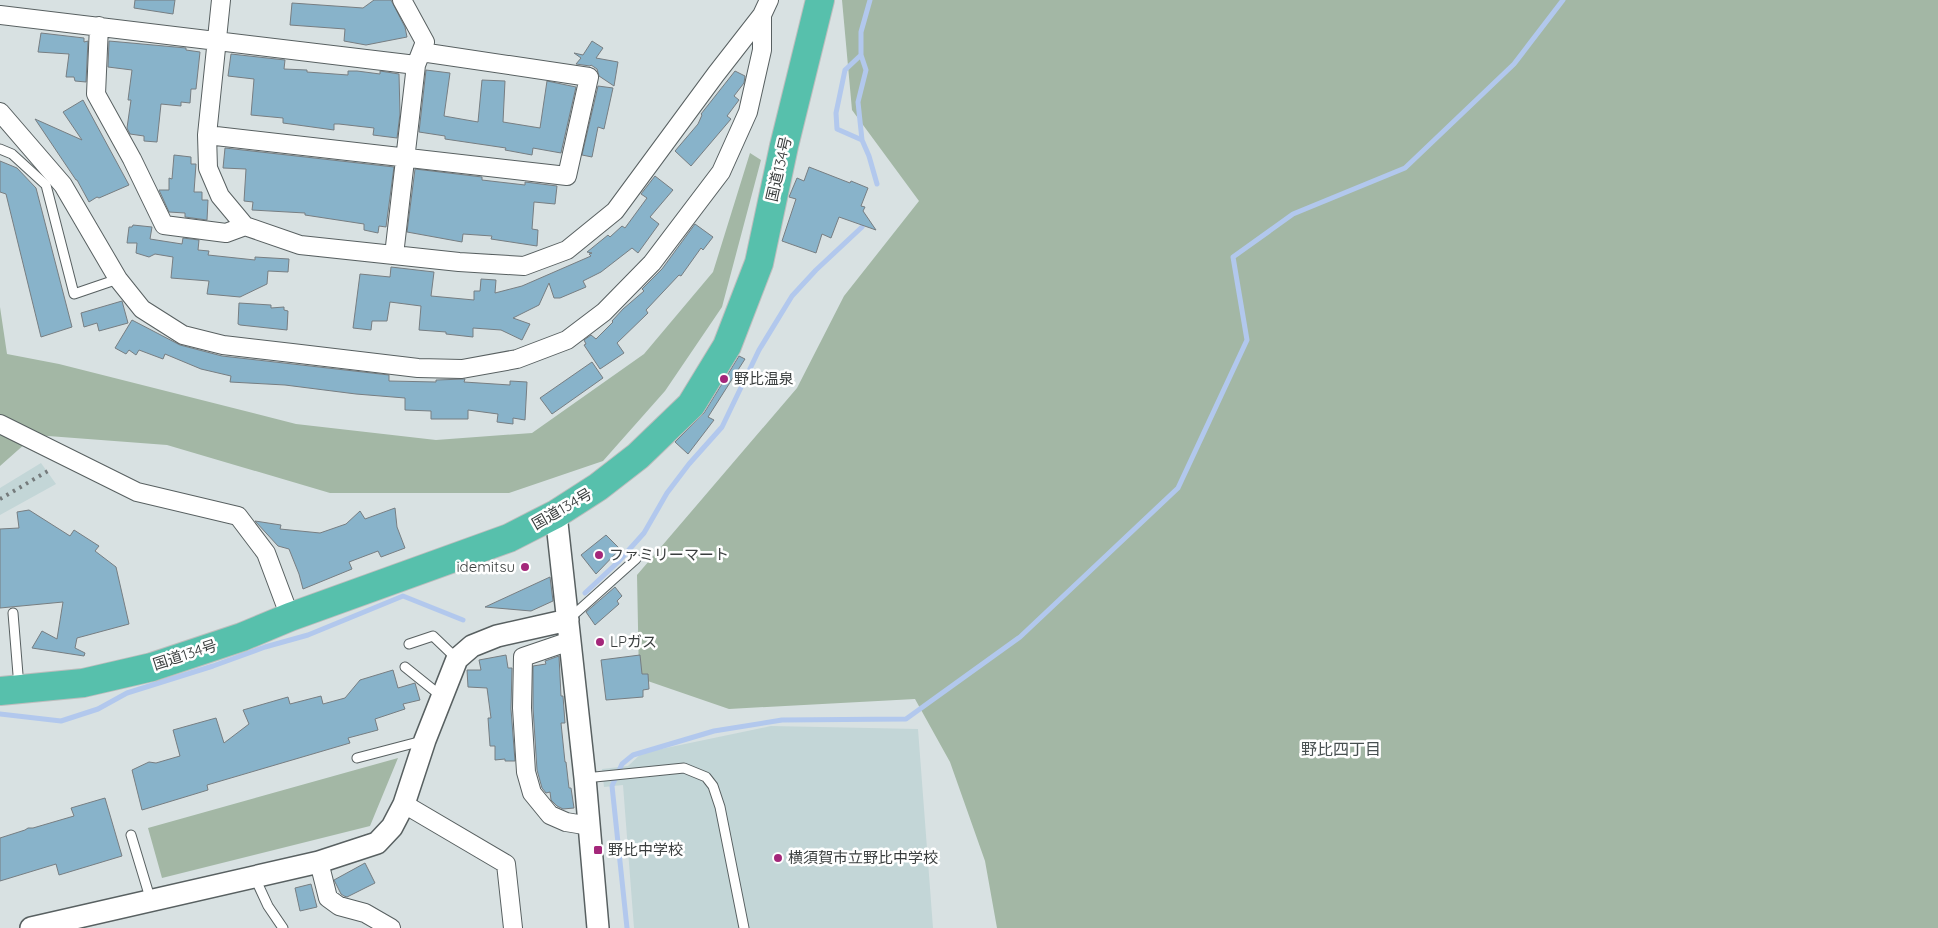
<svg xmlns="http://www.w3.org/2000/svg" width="1938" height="928" font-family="Quicksand,'Noto Sans JP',sans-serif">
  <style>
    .built { fill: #c3d6d7 }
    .green { fill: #a3b7a5 }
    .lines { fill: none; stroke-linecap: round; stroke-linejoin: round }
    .stream { stroke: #b2c8ed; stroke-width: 5 }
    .building { fill: #88b3ca; stroke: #777e82 }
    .service-casing { stroke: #586061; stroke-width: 11 }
    .minor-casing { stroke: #586061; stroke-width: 20 }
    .tertiary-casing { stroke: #586061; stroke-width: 24 }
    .trunk-casing { stroke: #bcbdbd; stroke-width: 30 }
    .service { stroke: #fff; stroke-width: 9 }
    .minor { stroke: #fff; stroke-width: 18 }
    .tertiary { stroke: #fff; stroke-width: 21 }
    .trunk { stroke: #57c0ac; stroke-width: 28 }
    .rail { stroke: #757b7c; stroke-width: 4; stroke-dasharray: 2.5 5; stroke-linecap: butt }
    .poi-dot { fill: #a4277a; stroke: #fff; stroke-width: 2 }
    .labels { text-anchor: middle; stroke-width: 5; stroke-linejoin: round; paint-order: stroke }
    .street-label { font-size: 15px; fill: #3a3e3e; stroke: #fff }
    .poi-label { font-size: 15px; fill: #3a3e3e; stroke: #fff; text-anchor: start }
    .neighbourhood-label { font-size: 16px; fill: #485051; stroke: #fff }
  </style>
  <rect width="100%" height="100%" fill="#d8e1e2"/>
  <path class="built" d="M41,463L56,484L0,515V488Z
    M771,726L918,729L933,928H634L623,785L604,787L602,769L628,766L642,753Z"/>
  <path class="green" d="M842,0H1938V928H997L985,861L950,762L915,699L729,709L639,678L637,575L797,388L844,296L919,201L852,110Z
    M750,153L761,160L722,307L665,391L603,461L509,493H330L167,445L35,435L0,466V307L7,354L59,364L296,424L436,440L532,433L644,354L713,272Z
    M398,758L370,826L162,878L148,828Z"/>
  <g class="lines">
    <path class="stream" d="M870,0L861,32V55L845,70L836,113L837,129L862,140L869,156L877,184
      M861,55L866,70L858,102L862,140
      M585,593L618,562L644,533L667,493L689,464L722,427L759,350L792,296L816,270L862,227
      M0,714L61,721L98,709L127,693L213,666L265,647L308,635L403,596L463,620
      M627,928L612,786L622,764L633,755L714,731L782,720L906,719L1020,637L1178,488L1247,340L1233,257L1293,214L1405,168L1514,64L1563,0"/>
  </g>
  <path class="building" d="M135,0H175L173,14L134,8Z
    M374,0H391L405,27L407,37L366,45L344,41L345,29L290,25L292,3L363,8Z
    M41,33L84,38V42L88,41L86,82L75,81L74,77H66L69,54L38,52Z
    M109,41L186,48V50L200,52L196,89H191L190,103L181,102V106L161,104L157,142L144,141V136L130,134L127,128L131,100H128L132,70L108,67Z
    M592,41L603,48L596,58L618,62L614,86L599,76L597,69L591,65L590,66L576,64L581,58L574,53L583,55Z
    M231,54L285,60L284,69L307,70V72L348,75V71H357L380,74V71L399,74L400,114L397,138L373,135L374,128L339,124H334V130L283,123V118L251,115L254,79L228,76Z
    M426,70L450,73L444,116L478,122L482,80L505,81L503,122L540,128L547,81L576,87L561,153L533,148L532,155L505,150L506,148L445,139V136L419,132Z
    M735,71L745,76L744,83L734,96L739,100L727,116L731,119L691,166L675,151L698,124L702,115L701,114Z
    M598,86L613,88L604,129L598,127L592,157L582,155Z
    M83,100L129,185L99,198L97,197L89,202L77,180H76L35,119L82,140L63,112Z
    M225,148L394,167L386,227L379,226L378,233L364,230V224L305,215V213L252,210L253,202L244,201L246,169L223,168Z
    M174,155L191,157V164H196L194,192H202V200H208L207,220L185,217V213L169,212L159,190H169V178L172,179Z
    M0,161L17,168L36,188L72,327L41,337L6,194L0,192Z
    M809,167L850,183L851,181L868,188L861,206L865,207L863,211L876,230L839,217L831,238L822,234L816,253L782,241L796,199L789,197L797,178L804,181Z
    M415,169L482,177V180L499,182L525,185V182L557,186L555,204L534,202L532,229L538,230L537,246L491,239L492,236L463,234L462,242L407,232Z
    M655,176L673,190L650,217L659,224L638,253L632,248L601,272L583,281L586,287L560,298H554L549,283L539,305L513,318L530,324L522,340L501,330L473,328V337L446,334V332L419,330L421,306L390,302L387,321H372L371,330L353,328L360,274L390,277L391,267L434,272L431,296L474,300V291H480L481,279L496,280L495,293L522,286L591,256L589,254L592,253L587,252L608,235L610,237L622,226L625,228L647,198L641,194Z
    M695,224L713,237L703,250L701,248L681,276L679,275L646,310L648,313L617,343L624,353L600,369L584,345L586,344L584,340L591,335L596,339L613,322L612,321L623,309L644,291L642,289L662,269Z
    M133,225L152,227L150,239L182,244L183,238L199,240L198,250L209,251L208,255L255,260V257L289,259L288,272L268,271L267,284L240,297L207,294L209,281L171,278L173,257L155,254L149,257L136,253L137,243H127L129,227H132Z
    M122,301L128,323L99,331L97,323L84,327L81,313Z
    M239,303L271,305V308L284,307V310L288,311L287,330L240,325L238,324Z
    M132,320L180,345L222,356L389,375V381L436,382V380L465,379L464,382L510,385V381L527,382L525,420L513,418V424L497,422L498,414L468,410V419H431V411L405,410V398L356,394L285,385L230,382L231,376L201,369L165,354L163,359L139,350L136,355L129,350L126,354L115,348Z
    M739,356L745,359L708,417L714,420L688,454L675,442L704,413Z
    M592,362L603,378L552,414L540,398Z
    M395,508L397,527L405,548L381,557L378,551L349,562L352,569L303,589L299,574L289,549L278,546L255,521L281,525L280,529L320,533L346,524L360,511L365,519Z
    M29,510L70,536L74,530L99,546L95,551L116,567L129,624L77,638L75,648L85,653L84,656L32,648L42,631L57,639L63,602L0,608V529L19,528L17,512Z
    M606,535L620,549L596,574L581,555Z
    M550,577L553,601L531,611L485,607Z
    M615,587L622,596L617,601L619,604L595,625L586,612Z
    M506,655L508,668H512L511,709L515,761H505V759L495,760V746H490L488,718H491L487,688L468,687L467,670H481L479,660Z
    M640,655L642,674H648L649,689L643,690V697L606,700L601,660Z
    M559,656L561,696H563L565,723H561L565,762H566L569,788H571L574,808L563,809L557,806L551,800L550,792L546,793L542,788L537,770L533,708V666L546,664L545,661Z
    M393,670L398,688L415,683L420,700L403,704L405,709L375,719L378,730L348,738L350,743L207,785L208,790L142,810L132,770L149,762L156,763L180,756L173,730L216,718L224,743L249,724L243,710L288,697L290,704L321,696L323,704L345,698L360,680Z
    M105,798L122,856L59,875L56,864L0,881V838L25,830L28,828H33L74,816L71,808Z
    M365,863L375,883L347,897L344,896L341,894L334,880Z
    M311,884L317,907L300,911L295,888Z"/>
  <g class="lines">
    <g class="service-casing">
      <path id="service" d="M0,149L12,154L46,185L74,294L118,279
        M13,613L19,687
        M569,619L636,559
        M409,644L433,636L457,659
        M405,667L441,696
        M357,758L422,741
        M585,778L684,768L706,777L713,786L720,807L744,928
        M131,835L151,901
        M255,878L268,906L283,928"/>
    </g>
    <g class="minor-casing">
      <path id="minor" d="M221,0L207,135L208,168L220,196L245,226L300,245L459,262L524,266L567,250L615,211L716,74L762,15
        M0,15L416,65
        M99,26L96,94L132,159L164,225L226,233L245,226
        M0,112L63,185L118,279L142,309L183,335L223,345L292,353L418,368L462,369L517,359L567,340L604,312L652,263L721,172L748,112L762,50V15L769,0
        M207,135L567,176L589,77L421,52
        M394,255L416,65L425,42L402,0
        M0,424L137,492L238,516L266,553L290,617
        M570,641L523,657L522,708L526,772L532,793L550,815L566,822L590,826
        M404,804L506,864L513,928
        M319,862L328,898L339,906L365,913L391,928"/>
    </g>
    <g class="tertiary-casing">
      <path id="tertiary" d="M556,514L585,778L598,928
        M31,928L319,862L377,843L392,827L404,804L425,740L457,659L472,646L497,636L568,620"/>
    </g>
    <g class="trunk-casing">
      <path id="trunk" d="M0,691L83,683L152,667L242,637L290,617L509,538L556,514L598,487L638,456L691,405L727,346L759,263L784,146L820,0"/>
    </g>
    <use href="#service" class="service"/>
    <use href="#minor" class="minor"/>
    <use href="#tertiary" class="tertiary"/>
    <use href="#trunk" class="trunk"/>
    <path class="rail" d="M0,499L48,471"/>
  </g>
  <g class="poi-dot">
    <circle cx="724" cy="379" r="5"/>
    <circle cx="599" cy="555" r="5"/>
    <circle cx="525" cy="567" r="5"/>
    <circle cx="600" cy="642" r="5"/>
    <rect x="593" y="845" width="10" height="10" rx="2.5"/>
    <circle cx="778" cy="858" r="5"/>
  </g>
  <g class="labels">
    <g class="street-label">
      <text transform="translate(779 169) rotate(-77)" y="5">国道134号</text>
      <text transform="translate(562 509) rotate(-30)" y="5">国道134号</text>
      <text transform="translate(185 655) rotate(-18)" y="5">国道134号</text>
    </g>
    <g class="poi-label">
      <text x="734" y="384">野比温泉</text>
      <text x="609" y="560">ファミリーマート</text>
      <text x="515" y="572" text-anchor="end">idemitsu</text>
      <text x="610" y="647">LPガス</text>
      <text x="608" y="855">野比中学校</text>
      <text x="788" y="863">横須賀市立野比中学校</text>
    </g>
    <g class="neighbourhood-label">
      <text x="1341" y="755">野比四丁目</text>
    </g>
  </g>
</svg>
